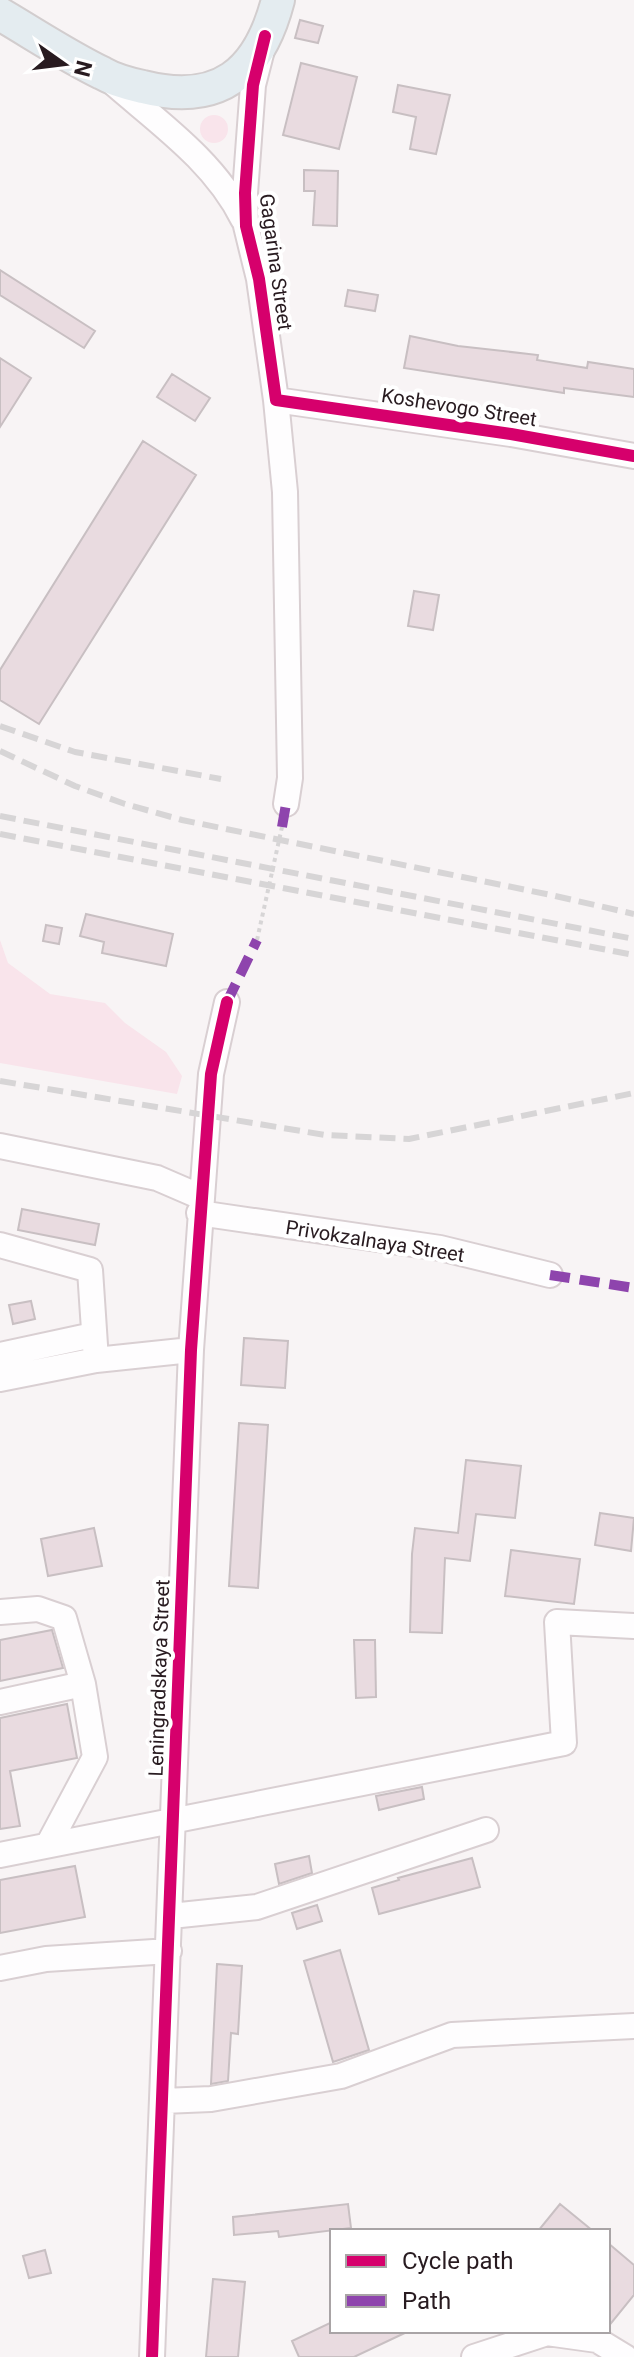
<svg xmlns="http://www.w3.org/2000/svg" width="634" height="2357" font-family="Roboto,sans-serif">
  <style>
    .green { fill: #f9e4eb }
    .building { fill: #e9dbe0; stroke: #c8bfc2; stroke-width: 2 }
    .lines { fill: none; stroke-linecap: round; stroke-linejoin: round }
    .minor-casing { stroke: #d9cfd2; stroke-width: 28 }
    .major-casing { stroke: #d2cdce; stroke-width: 36 }
    .path { stroke: #d7d5d6; stroke-width: 4; stroke-dasharray: 4 4; stroke-linecap: butt }
    .minor { stroke: #fefdfe; stroke-width: 24 }
    .major { stroke: #e4ecf0; stroke-width: 32 }
    .rail { stroke: #d7d5d6; stroke-width: 6; stroke-dasharray: 16 8; stroke-linecap: butt }
    .quiet { stroke: #8e44ad; stroke-width: 10; stroke-dasharray: 20 10; stroke-linecap: butt }
    .cycleway-casing { stroke: #fff; stroke-width: 17 }
    .cycleway { stroke: #d6006c; stroke-width: 12 }
    .labels { text-anchor: middle; stroke-width: 8; stroke-linejoin: round; paint-order: stroke }
    .street-label { font-size: 20px; fill: #281b20; stroke: #fff }
  </style>
  <rect width="100%" height="100%" fill="#f8f4f5"/>
  <path class="green" d="M200 129a14 14 0 1 1 28 0a14 14 0 1 1-28 0Z
    M0,940L8,963L50,994L105,1003L125,1023L166,1052L182,1076L177,1094L0,1063Z"/>
  <path class="building" d="M300,20L323,26L318,43L295,38Z
    M301,63L357,77L339,149L283,135Z
    M398,85L450,95L436,154L410,149L416,117L393,112Z
    M304,170L338,171L337,226L313,225L315,191H304Z
    M0,270L95,331L84,348L0,295Z
    M348,290L378,295L375,311L345,306Z
    M410,336L458,346L538,355L537,360L587,368L588,362L634,369V397L564,388V393L404,368Z
    M0,358L31,378L0,427Z
    M172,374L210,398L195,421L157,397Z
    M143,441L196,475L39,724L0,700V670Z
    M414,591L439,595L433,630L408,626Z
    M86,914L173,934L166,966L102,953L104,942L80,936Z
    M46,925L62,928L59,944L43,941Z
    M22,1209L99,1224L95,1245L18,1230Z
    M31,1301L35,1319L13,1324L9,1305Z
    M244,1338L288,1341L285,1388L241,1385Z
    M239,1423L268,1425L258,1588L229,1586Z
    M466,1460L521,1466L515,1518L476,1514L470,1561L445,1558L442,1633L410,1632L412,1554L415,1528L458,1533Z
    M600,1513L634,1518L631,1551L595,1545Z
    M94,1528L102,1566L48,1576L41,1539Z
    M511,1550L580,1559L574,1604L505,1596Z
    M52,1630L63,1668L0,1681V1640Z
    M354,1640H375L376,1697L356,1698Z
    M67,1704L77,1758L10,1771L20,1826L0,1829V1718Z
    M422,1787L424,1799L379,1810L376,1796Z
    M309,1856L312,1873L279,1884L275,1864Z
    M472,1858L480,1887L379,1914L372,1888L399,1880L398,1878Z
    M75,1866L85,1917L0,1933V1880Z
    M317,1905L322,1921L297,1929L292,1913Z
    M340,1950L369,2050L333,2062L304,1961Z
    M217,1964L242,1966L238,2034L231,2033L228,2081L211,2084Z
    M348,2204L351,2228L279,2237L278,2231L234,2235L233,2217Z
    M560,2204L593,2231H538Z
    M608,2243L634,2265V2295L608,2327Z
    M45,2250L51,2273L29,2278L23,2256Z
    M213,2279L245,2282L238,2357H206Z
    M332,2322V2331H409L354,2357H299L292,2341Z"/>
  <g class="lines">
    <g class="minor-casing">
      <path id="minor" d="M262,50L253,85L245,193L246,226L259,279L276,400L285,492L290,778L286,804
        M112,82C159,123 215,162 243,219
        M276,400L511,434L634,456
        M0,1146L157,1178L201,1197
        M199,1213L440,1248L550,1275
        M0,1245L90,1270L96,1360
        M0,1355L93,1335
        M0,1379L96,1360L191,1350
        M0,1612L38,1609L64,1618L83,1684L95,1757L48,1845
        M0,1702L83,1684
        M0,1855L564,1743L557,1622L634,1626
        M171,1916L257,1907L486,1830
        M0,1968L46,1959L169,1951
        M163,2101L211,2099L341,2076L452,2035L634,2026
        M152,2357L191,1350L211,1074L227,1002
        M474,2357L547,2333L597,2340L625,2357"/>
    </g>
    <g class="major-casing">
      <path id="major" d="M0,14C34,34 67,56 102,73C114,80 129,84 143,87C219,106 259,73 278,0"/>
    </g>
    <path class="path" d="M257,940L282,827"/>
    <use href="#minor" class="minor"/>
    <use href="#major" class="major"/>
    <path class="rail" d="M0,726L75,752L221,779
      M0,751L75,786L125,804L182,820L551,895L634,914
      M0,816L634,939
      M0,834L634,955
      M0,1081L325,1135L409,1139L634,1093"/>
    <path class="quiet" d="M282,827L286,804
      M227,1002L257,940
      M550,1275L634,1288"/>
    <g class="cycleway-casing">
      <path id="cycleway" d="M265,36L253,85L245,193L246,226L259,279L276,400L511,434L634,456
        M152,2357L191,1350L211,1074L227,1002"/>
    </g>
    <use href="#cycleway" class="cycleway"/>
  </g>
  <g class="labels">
    <g class="street-label">
      <text transform="translate(276 262) rotate(82)" y="7">Gagarina Street</text>
      <text transform="translate(459 407) rotate(9)" y="7">Koshevogo Street</text>
      <text transform="translate(375 1241) rotate(9)" y="7">Privokzalnaya Street</text>
      <text transform="translate(159 1678) rotate(-88)" y="7">Leningradskaya Street</text>
    </g>
  </g>
  <rect x="330" y="2229" width="280" height="104" fill="#ffffff" stroke="#a9a4a6" stroke-width="2"/>
  <rect x="346" y="2255" width="40" height="12" fill="#d6006c" stroke="#a9a4a6" stroke-width="2"/>
  <text x="402" y="2269" font-size="24" fill="#281b20">Cycle path</text>
  <rect x="346" y="2295" width="40" height="12" fill="#8e44ad" stroke="#a9a4a6" stroke-width="2"/>
  <text x="402" y="2309" font-size="24" fill="#281b20">Path</text>
  <g transform="translate(64 64) rotate(104)" stroke="#ffffff" stroke-width="6" paint-order="stroke">
  <path d="M0-6L14 30L0 20L-14 30Z" fill="#281b20"/>
  <text y="-12" font-size="22" font-weight="bold" text-anchor="middle" fill="#281b20">N</text>
  </g>
</svg>
